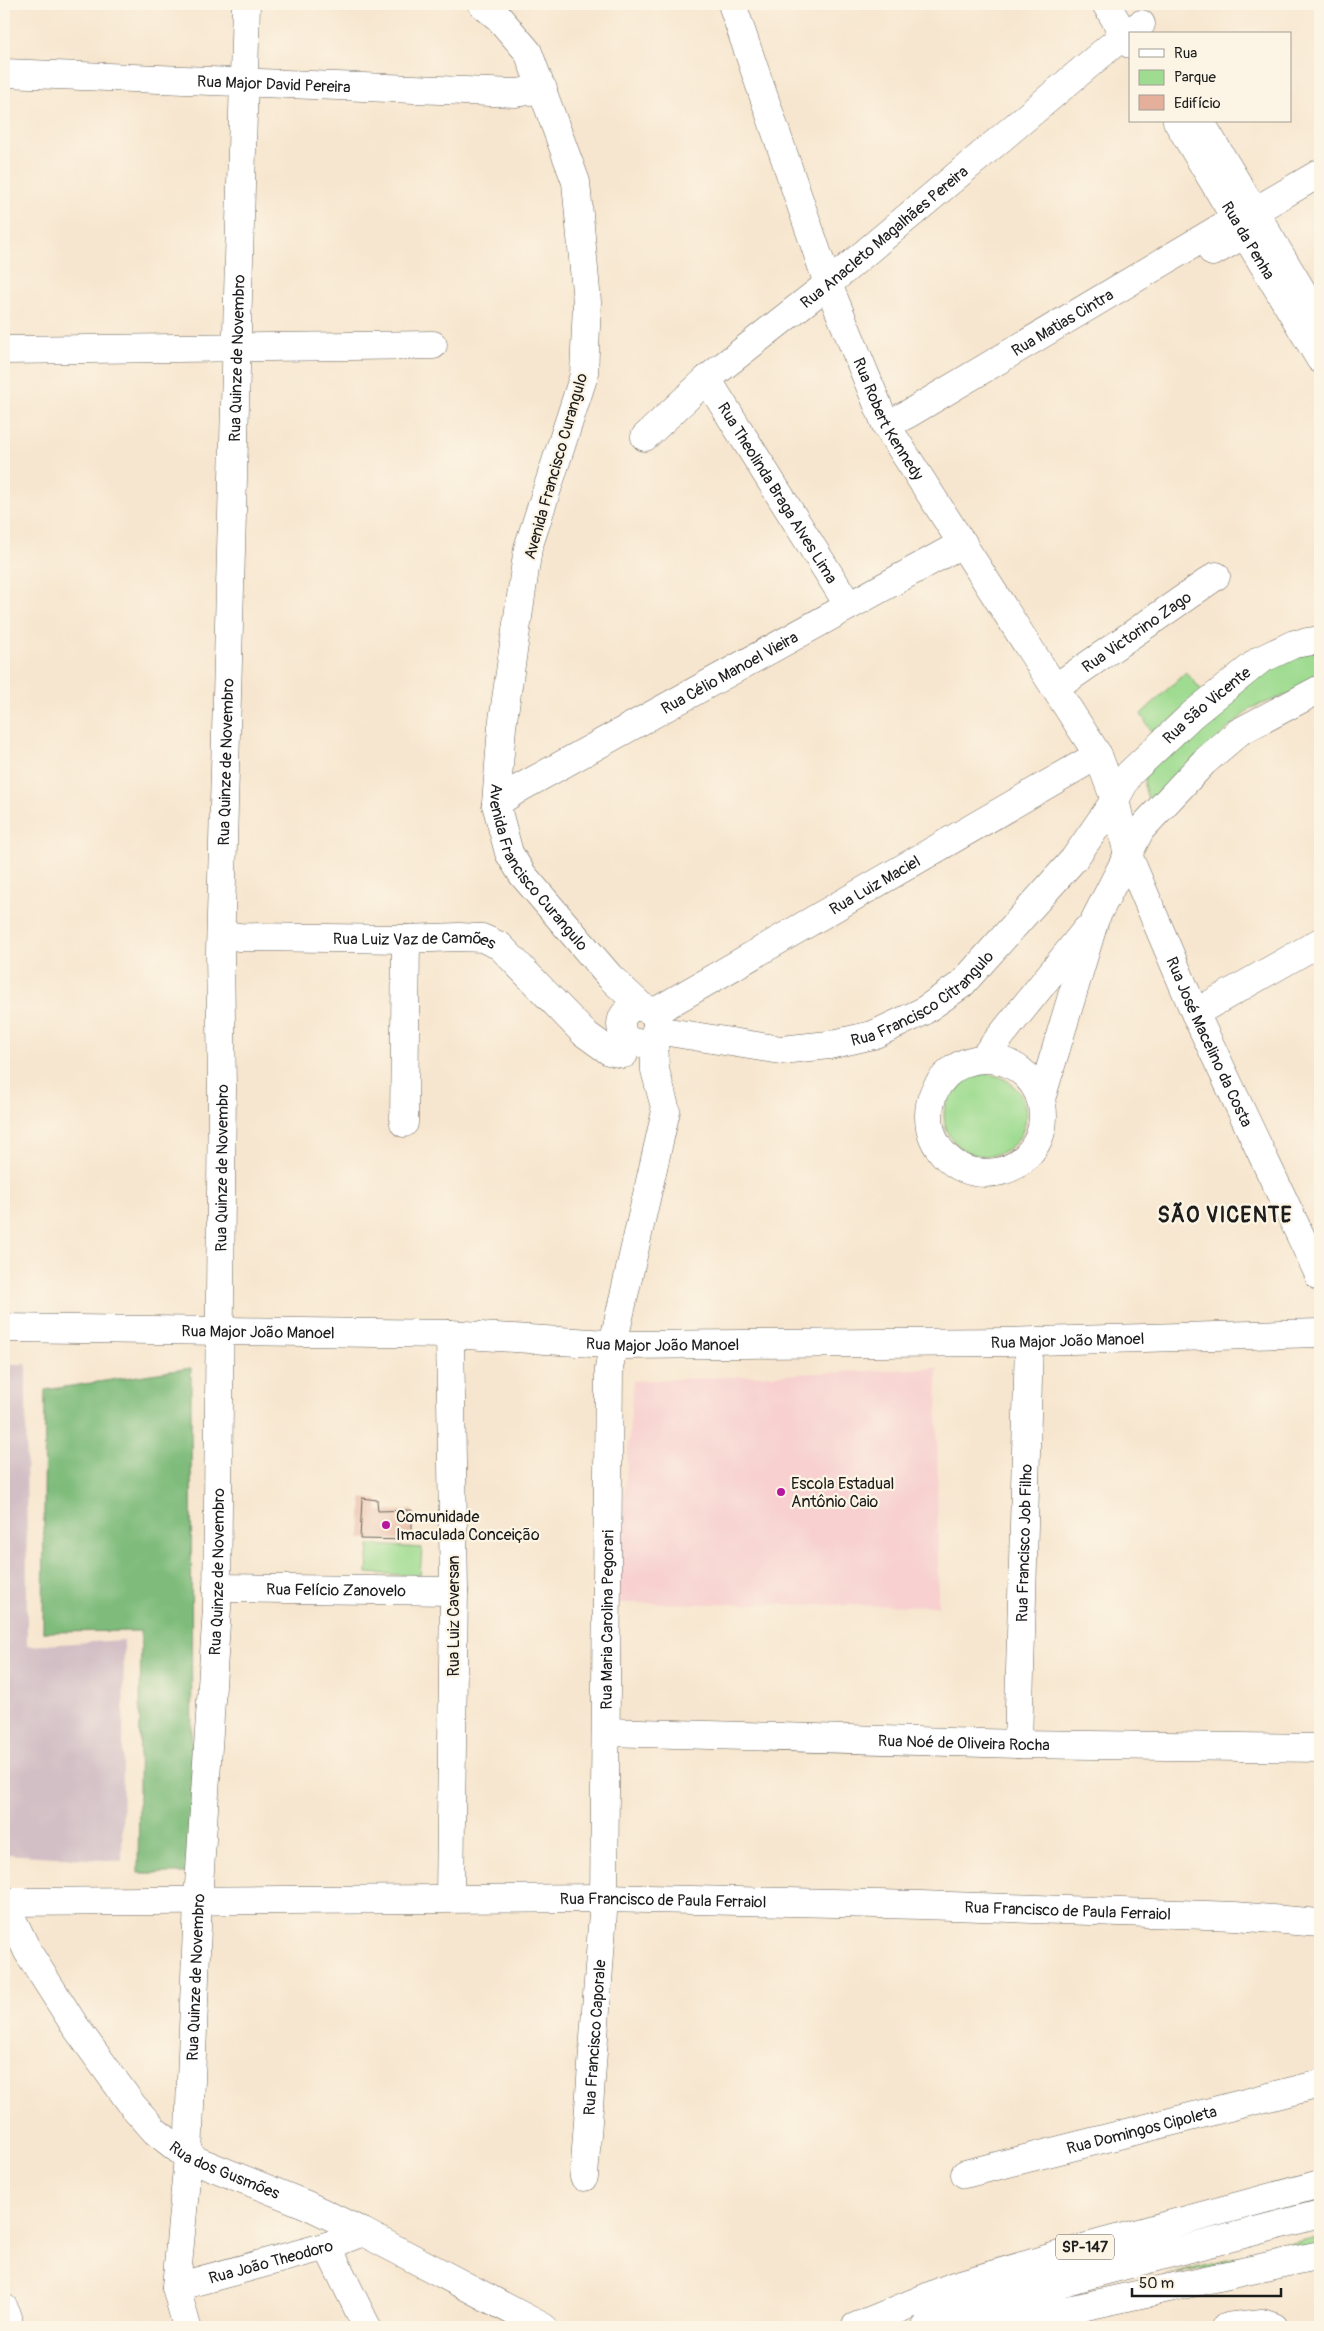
<svg xmlns="http://www.w3.org/2000/svg" width="1324" height="2331" font-family="Pangolin,sans-serif">
  <style>
    .built { fill: #f7d0cf }
    .industrial { fill: #d2bec5 }
    .green { fill: #9fdc91; stroke: #5e7c56 }
    .forest { fill: #7fbc7b; stroke: #4e6c4c }
    .building { fill: #e5b09b }
    .lines { fill: none; stroke-linecap: round; stroke-linejoin: round }
    .minor-casing { stroke: #69635b; stroke-width: 29 }
    .highway-casing { stroke: #69635b; stroke-width: 29 }
    .minor { stroke: #fff; stroke-width: 28 }
    .highway { stroke: #fff; stroke-width: 28 }
    .poi-dot { fill: #b5179e; stroke: #fcf5e5; stroke-width: 2 }
    .labels { text-anchor: middle; stroke-width: 4.5; stroke-linejoin: round; paint-order: stroke }
    .shield { fill: #fcf5e5; stroke: #5f5d58; stroke-width: 1 }
    .shield-label { font-size: 15px; font-weight: bold; fill: #1c1c1c }
    .street-label { font-size: 16px; fill: #1c1c1c; stroke: #fcf5e5 }
    .poi-label { font-size: 16px; fill: #1c1c1c; stroke: #fcf5e5; text-anchor: start }
    .district-label { font-size: 21px; font-weight: bold; letter-spacing: 1px; fill: #1c1c1c; stroke: #fcf5e5 }
  </style>
  <rect width="100%" height="100%" fill="#fcf5e5"/>
  <filter id="ink" filterUnits="userSpaceOnUse"><feTurbulence type="fractalNoise" baseFrequency=".02" numOctaves="2"/><feDisplacementMap in="SourceGraphic" scale="10" xChannelSelector="R" yChannelSelector="G"/><feConvolveMatrix kernelMatrix="1 2 1 2 8 2 1 2 1" color-interpolation-filters="sRGB"/></filter>
  <filter id="wash" filterUnits="userSpaceOnUse"><feTurbulence type="fractalNoise" baseFrequency=".0096" numOctaves="4" result="noise"/><feDisplacementMap in="SourceGraphic" scale="20" xChannelSelector="R" yChannelSelector="G"/><feGaussianBlur stdDeviation="1.12" result="paint"/><feColorMatrix in="noise" values="0 0 0 0 0 0 0 0 0 0 0 0 0 0 0 0 0 1.4 0 .05"/><feComposite in="paint" operator="in"/></filter>
  <g filter="url(#wash)">
    <rect width="100%" height="100%" fill="#f7e6cf"/>
    <path class="built" d="M937,1368L938,1606L617,1603L633,1381Z"/>
    <path class="industrial" d="M4,1364H26L27,1646L124,1640L122,1861L4,1854Z"/>
    <path class="green" d="M1320,647V683L1251,708L1197,757L1151,808L1144,786L1145,772L1247,678Z
      M1186,672L1203,692L1154,736L1141,714Z
      M944 1115a41 41 0 1 1 82 0a41 41 0 1 1-82 0Z
      M369,1545L422,1548L420,1576L367,1573Z
      M1320,2236V2249L1166,2276Z"/>
    <path class="forest" d="M191,1368L192,1873H138L141,1631L43,1632L45,1390Z"/>
    <g id="blocks">
      <path class="building" d="M362,1498L377,1500L378,1511L412,1510V1540L360,1539Z"/>
    </g>
  </g>
  <g filter="url(#ink)">
    <use href="#blocks" fill-opacity="0" stroke="#69635b" stroke-width="1"/>
    <g class="lines">
      <g class="minor-casing">
        <g id="minor">
          <path id="s1" d="M482,4L499,18L528,52L576,182L587,302L584,375L528,548L502,727L496,804L509,853L522,874L610,977L643,1008"/>
          <path id="s2" d="M732,4L828,284L886,425L1098,755L1115,800L1128,855L1195,1013L1320,1277"/>
          <path d="M1106,4L1130,44"/>
          <path id="s3" d="M4,73L516,93L543,89"/>
          <path id="s4" d="M1177,121L1320,359"/>
          <path d="M1200,121L1320,321"/>
          <path d="M1213,252L1233,241L1265,229"/>
          <path d="M4,350L433,345"/>
          <path id="s5" d="M707,379L849,606"/>
          <path id="s6" d="M886,425L908,414L1225,225L1255,211L1320,173"/>
          <path id="s7" d="M645,437L707,379L828,284L1124,35L1141,24"/>
          <path id="s8" d="M1055,688L1216,576"/>
          <path id="s9" d="M496,804L518,789L963,543"/>
          <path id="s10" d="M221,934L239,937L406,939L459,937L482,938L500,946L584,1033L609,1051L624,1054"/>
          <circle cx="639" cy="1025" r="18"/>
          <path id="s11" d="M653,1013L1098,755"/>
          <path d="M1195,1013L1320,942"/>
          <path id="s12" d="M656,1030L781,1050L829,1045L873,1035L922,1012L962,984L1074,859L1115,800L1129,774L1193,714L1260,660L1294,644L1320,640"/>
          <path d="M983,1058L1086,930"/>
          <circle cx="986" cy="1116" r="57"/>
          <path d="M1041,1099L1095,919L1141,829L1204,762L1239,732L1320,689"/>
          <path d="M404,1123L406,939"/>
          <path id="s13" d="M4,1328L450,1334L623,1345L1005,1342L1320,1333"/>
          <path d="M450,1334L454,1591L450,1897"/>
          <path id="s14" d="M217,1588L454,1591"/>
          <path id="s15" d="M606,1732L1018,1744L1320,1748"/>
          <path id="s16" d="M1018,1744L1029,1342"/>
          <path id="s17" d="M4,1902L604,1898L921,1905L1235,1916L1320,1923"/>
          <path id="s18" d="M4,1902L28,1952L75,2026L133,2106L155,2131L188,2157L307,2205L363,2232L543,2327"/>
          <path id="s19" d="M965,2174L1320,2084"/>
          <path id="s20" d="M584,2177L604,1898L609,1369L613,1344L666,1111L655,1070L654,1035"/>
          <path d="M327,2246L367,2327"/>
          <path id="s21" d="M176,2287L327,2246L363,2232"/>
          <path d="M4,2308L10,2327"/>
          <path id="s22" d="M187,2327L176,2287L188,2157L198,1901L217,1608L222,1089L220,952L246,4"/>
          <path d="M1225,2327L1262,2323L1274,2327"/>
        </g>
      </g>
      <g class="highway-casing">
        <path id="highway" d="M855,2327L954,2286L1087,2247L1320,2184
          M926,2327L960,2313L1077,2278L1320,2214
          M990,2327L1320,2255"/>
      </g>
      <use href="#minor" class="minor"/>
      <use href="#highway" class="highway"/>
    </g>
  </g>
  <g class="poi-dot">
    <circle cx="781" cy="1492" r="5"/>
    <circle cx="386" cy="1525" r="5"/>
  </g>
  <g class="labels">
    <rect class="shield" x="1056" y="2234.5" width="58" height="25" rx="4"/>
    <g class="shield-label">
      <text x="1085" y="2252">SP-147</text>
    </g>
    <g class="street-label">
      <text dy="6" stroke="none"><textPath href="#s3" startOffset="270">Rua Major David Pereira</textPath></text>
      <text dy="6" stroke="none"><textPath href="#s7" startOffset="312">Rua Anacleto Magalhães Pereira</textPath></text>
      <text dy="6" stroke="none"><textPath href="#s4" startOffset="139">Rua da Penha</textPath></text>
      <text dy="6" stroke="none"><textPath href="#s6" startOffset="204">Rua Matias Cintra</textPath></text>
      <text dy="6" stroke="none"><textPath href="#s22" startOffset="1972">Rua Quinze de Novembro</textPath></text>
      <text dy="6" stroke="none"><textPath href="#s2" startOffset="444">Rua Robert Kennedy</textPath></text>
      <text transform="translate(555 466) rotate(-74)" y="6">Avenida Francisco Curangulo</text>
      <text dy="6" stroke="none"><textPath href="#s5" startOffset="134">Rua Theolinda Braga Alves Lima</textPath></text>
      <text dy="6" stroke="none"><textPath href="#s8" startOffset="99">Rua Victorino Zago</textPath></text>
      <text dy="6" stroke="none"><textPath href="#s9" startOffset="268">Rua Célio Manoel Vieira</textPath></text>
      <text dy="6" stroke="none"><textPath href="#s12" startOffset="696">Rua São Vicente</textPath></text>
      <text dy="6" stroke="none"><textPath href="#s22" startOffset="1568">Rua Quinze de Novembro</textPath></text>
      <text dy="6" stroke="none"><textPath href="#s1" startOffset="915">Avenida Francisco Curangulo</textPath></text>
      <text dy="6" stroke="none"><textPath href="#s11" startOffset="256">Rua Luiz Maciel</textPath></text>
      <text dy="6" stroke="none"><textPath href="#s10" startOffset="194">Rua Luiz Vaz de Camões</textPath></text>
      <text dy="6" stroke="none"><textPath href="#s12" startOffset="281">Rua Francisco Citrangulo</textPath></text>
      <text dy="6" stroke="none"><textPath href="#s2" startOffset="1149">Rua José Macelino da Costa</textPath></text>
      <text dy="6" stroke="none"><textPath href="#s22" startOffset="1162">Rua Quinze de Novembro</textPath></text>
      <text dy="6" stroke="none"><textPath href="#s13" startOffset="254">Rua Major João Manoel</textPath></text>
      <text dy="6" stroke="none"><textPath href="#s13" startOffset="1064">Rua Major João Manoel</textPath></text>
      <text dy="6" stroke="none"><textPath href="#s13" startOffset="659">Rua Major João Manoel</textPath></text>
      <text dy="6" stroke="none"><textPath href="#s16" startOffset="201">Rua Francisco Job Filho</textPath></text>
      <text dy="6" stroke="none"><textPath href="#s22" startOffset="758">Rua Quinze de Novembro</textPath></text>
      <text dy="6" stroke="none"><textPath href="#s14" startOffset="119">Rua Felício Zanovelo</textPath></text>
      <text transform="translate(453 1616) rotate(-90)" y="6">Rua Luiz Caversan</text>
      <text dy="6" stroke="none"><textPath href="#s20" startOffset="558">Rua Maria Carolina Pegorari</textPath></text>
      <text dy="6" stroke="none"><textPath href="#s15" startOffset="358">Rua Noé de Oliveira Rocha</textPath></text>
      <text dy="6" stroke="none"><textPath href="#s17" startOffset="659">Rua Francisco de Paula Ferraiol</textPath></text>
      <text dy="6" stroke="none"><textPath href="#s17" startOffset="1064">Rua Francisco de Paula Ferraiol</textPath></text>
      <text dy="6" stroke="none"><textPath href="#s22" startOffset="352">Rua Quinze de Novembro</textPath></text>
      <text dy="6" stroke="none"><textPath href="#s20" startOffset="140">Rua Francisco Caporale</textPath></text>
      <text dy="6" stroke="none"><textPath href="#s19" startOffset="182">Rua Domingos Cipoleta</textPath></text>
      <text dy="6" stroke="none"><textPath href="#s18" startOffset="356">Rua dos Gusmões</textPath></text>
      <text dy="6" stroke="none"><textPath href="#s21" startOffset="98">Rua João Theodoro</textPath></text>
    </g>
    <g class="poi-label">
      <text x="791" y="1489">Escola Estadual<tspan x="791" dy="18">Antônio Caio</tspan></text>
      <text x="396" y="1522">Comunidade<tspan x="396" dy="18">Imaculada Conceição</tspan></text>
    </g>
    <g class="district-label">
      <text x="1225" y="1222">SÃO VICENTE</text>
    </g>
  </g>
  <rect width="1324" height="2331" fill="none" stroke="#fcf5e5" stroke-width="20"/>
  <rect x="1129" y="32" width="162" height="90" fill="#fcf5e5" stroke="#a29e95"/>
  <rect x="1139" y="49" width="25" height="8" fill="#ffffff" stroke="#a29e95"/>
  <text x="1174" y="58" font-size="15" fill="#1c1c1c">Rua</text>
  <rect x="1139" y="70" width="25" height="15" fill="#9fdc91" stroke="#a29e95"/>
  <text x="1174" y="82" font-size="15" fill="#1c1c1c">Parque</text>
  <rect x="1139" y="95" width="25" height="15" fill="#e5b09b" stroke="#a29e95"/>
  <text x="1174" y="108" font-size="15" fill="#1c1c1c">Edifício</text>
  <path d="M1132 2288v8h149v-8" fill="none" stroke="#1c1c1c" stroke-width="2.5"/>
  <text x="1139" y="2288" font-size="15" fill="#1c1c1c" stroke="#fcf5e5" stroke-width="4" paint-order="stroke">50 m</text>
</svg>
